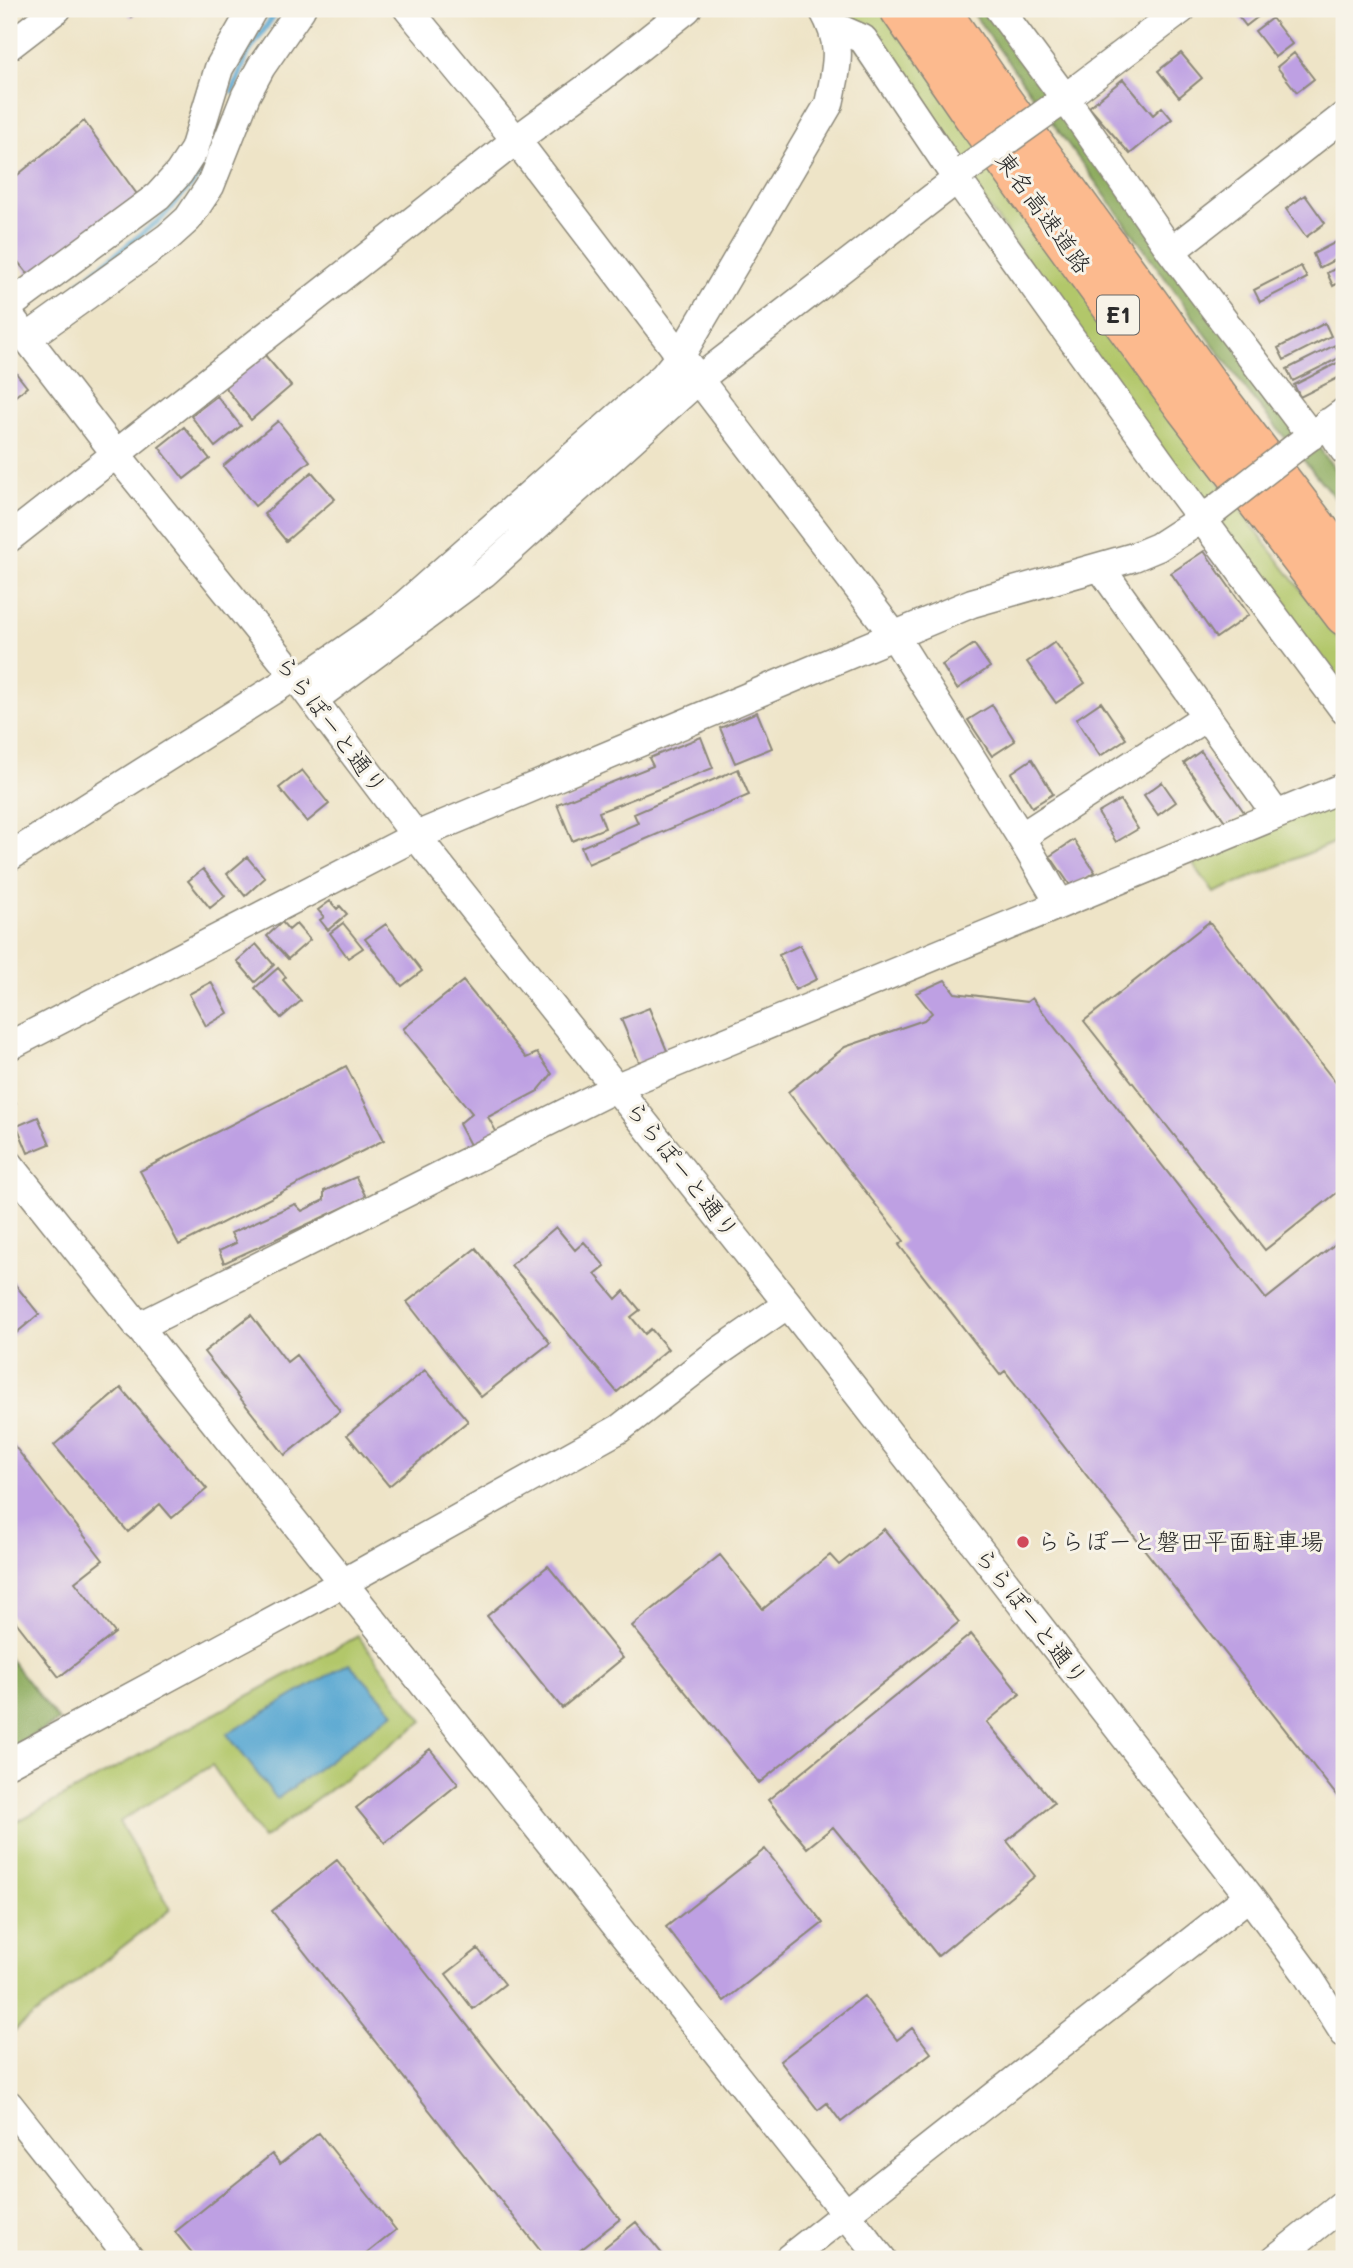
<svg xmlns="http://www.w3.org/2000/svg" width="1353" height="2268" font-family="Mali,'Klee One',sans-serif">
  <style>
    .green { fill: #b2c76b; stroke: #6e794b; stroke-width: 2 }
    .forest { fill: #8dac5f; stroke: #5c6c45; stroke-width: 2 }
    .water { fill: #59a7d2; stroke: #42697e; stroke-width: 2 }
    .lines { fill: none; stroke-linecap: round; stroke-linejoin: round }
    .stream { stroke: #59a7d2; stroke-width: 6 }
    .building { fill: #bea0e3 }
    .minor-casing { stroke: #8c8879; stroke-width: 31 }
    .highway-casing { stroke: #8c8879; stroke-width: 41 }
    .minor { stroke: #fff; stroke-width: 28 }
    .highway { stroke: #fcba8e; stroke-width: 38 }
    .minor-bridge-casing { stroke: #8c8879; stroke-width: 31; stroke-linecap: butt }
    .minor-bridge { stroke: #fff; stroke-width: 28 }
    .poi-dot { fill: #d1495b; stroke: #f7f3e8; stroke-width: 2.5 }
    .labels { text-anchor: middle; stroke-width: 6; stroke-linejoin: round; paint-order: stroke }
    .shield { fill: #f7f3e8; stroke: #686764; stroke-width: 2 }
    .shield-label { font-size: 23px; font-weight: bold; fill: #2b2b2b }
    .street-label { font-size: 24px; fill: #2b2b2b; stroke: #f7f3e8 }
    .poi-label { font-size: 24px; fill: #2b2b2b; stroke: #f7f3e8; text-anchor: start }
  </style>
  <rect width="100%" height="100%" fill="#f7f3e8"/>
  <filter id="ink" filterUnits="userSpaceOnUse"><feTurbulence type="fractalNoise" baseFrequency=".0143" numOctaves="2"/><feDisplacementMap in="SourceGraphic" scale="14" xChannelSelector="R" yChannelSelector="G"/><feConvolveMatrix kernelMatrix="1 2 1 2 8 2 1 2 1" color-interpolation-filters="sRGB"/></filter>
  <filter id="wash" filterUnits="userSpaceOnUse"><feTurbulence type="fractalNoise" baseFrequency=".00686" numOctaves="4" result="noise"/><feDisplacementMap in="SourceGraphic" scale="28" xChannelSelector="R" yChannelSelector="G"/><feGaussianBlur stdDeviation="1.57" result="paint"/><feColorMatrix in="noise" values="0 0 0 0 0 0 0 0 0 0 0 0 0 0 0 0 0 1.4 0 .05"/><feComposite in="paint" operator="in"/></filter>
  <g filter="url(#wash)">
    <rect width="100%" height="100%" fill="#eee4c7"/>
    <path class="green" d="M822,9H889L1189,443L1344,646V706L946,147Z
      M1344,788V852L1335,842L1214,893L1185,852Z
      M358,1636L423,1721L263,1839L212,1765L119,1822L171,1909L9,2035V1826Z"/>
    <path class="forest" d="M970,9H1005L1065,98L1344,482V509L1252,398Z
      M9,1658L59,1721L9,1748Z"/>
    <path class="water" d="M349,1663L394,1712L277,1799L227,1734Z"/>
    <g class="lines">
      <path class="stream" d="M233,91L248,53L278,9
        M80,283L162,218L198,176L216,133"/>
    </g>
    <g id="blocks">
      <path class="building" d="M125,9H141L131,17Z
        M1233,9H1268L1246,26Z
        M1272,18L1292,44L1275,57L1255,31Z
        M1181,53L1202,78L1179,97L1158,71Z
        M1294,53L1314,79L1297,92L1277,67Z
        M1123,79L1153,115L1162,107L1172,119L1130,154L1089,107Z
        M84,121L139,197L31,278L9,251V182Z
        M1305,195L1325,223L1306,237L1286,209Z
        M1344,238V255L1319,268L1313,254Z
        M1344,264V280L1333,286L1327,273Z
        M1301,266L1307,278L1260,302L1254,290Z
        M1325,323L1331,336L1284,360L1278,348Z
        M1335,345L1341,357L1293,381L1287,369Z
        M264,354L291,386L251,420L225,387Z
        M1341,361L1344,375L1300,397L1294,385Z
        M9,364L27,387L9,401Z
        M217,396L241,426L215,447L191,416Z
        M278,421L310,461L255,506L223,466Z
        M184,427L210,459L184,479L159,447Z
        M312,472L335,499L286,541L264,514Z
        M1204,551L1249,615L1216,638L1171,573Z
        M1055,642L1085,683L1056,703L1027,662Z
        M974,644L990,667L957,689L942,665Z
        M1101,702L1126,739L1100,756L1076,719Z
        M992,705L1015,741L992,756L968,720Z
        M757,712L772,748L735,763L720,728Z
        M701,737L713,768L599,812L605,828L572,841L557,804L653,766L649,758Z
        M1201,751L1244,812L1227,824L1184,763Z
        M1032,759L1053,794L1032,807L1011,773Z
        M738,769L749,795L588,864L581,847L638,823L634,814Z
        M302,770L329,804L307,822L279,788Z
        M1162,782L1176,802L1158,815L1144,795Z
        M1120,800L1138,829L1116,842L1098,813Z
        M1074,840L1095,872L1072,888L1050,856Z
        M247,857L265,878L245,896L227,874Z
        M203,869L225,896L210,908L188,881Z
        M330,901L337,909L340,906L347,914L328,930L320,920L324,917L318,910Z
        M282,922L289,930L296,924L310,940L288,959L267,936Z
        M1209,922L1344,1093V1187L1265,1250L1084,1021Z
        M343,923L363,948L348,958L330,933Z
        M386,924L422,971L402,986L365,939Z
        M256,944L274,965L255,982L237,961Z
        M800,945L817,979L795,990L779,955Z
        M278,968L286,977L283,980L301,1001L281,1018L255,988Z
        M945,980L955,993L1027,1002L1032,998L1266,1299L1344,1237V1805L1005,1371L1000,1375L899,1245L904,1241L788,1092L845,1047L924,1020L932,1013L916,993Z
        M463,981L526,1058L537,1053L552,1074L538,1091L488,1117L497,1133L471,1147L459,1124L472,1113L403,1029Z
        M211,982L228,1013L206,1026L189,994Z
        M649,1008L668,1053L640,1064L621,1019Z
        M346,1066L384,1140L179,1245L140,1171Z
        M9,1092L16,1103L9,1108Z
        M38,1117L50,1144L28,1153L17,1126Z
        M356,1177L366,1197L224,1263L219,1251L236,1243L231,1233L295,1204L302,1211L324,1200V1191Z
        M556,1227L575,1250L584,1242L605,1266L595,1274L616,1299L624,1291L640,1310L631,1317L645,1334L651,1329L668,1349L617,1392L511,1265Z
        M476,1248L550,1343L481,1397L407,1302Z
        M9,1277L39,1314L9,1339Z
        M251,1315L287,1362L296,1355L340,1411L285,1455L204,1352Z
        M425,1370L468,1421L389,1486L347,1435Z
        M121,1388L207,1489L172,1518L160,1504L128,1532L54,1445Z
        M9,1439L103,1560L75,1582L115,1633L59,1677L9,1613Z
        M884,1529L959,1622L759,1783L632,1626L720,1555L763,1609L830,1555L839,1565Z
        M548,1566L623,1658L562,1708L487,1616Z
        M971,1634L1020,1694L987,1722L1054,1803L1007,1841L1035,1876L938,1956L833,1827L807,1848L768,1800Z
        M430,1749L458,1784L385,1843L356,1808Z
        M765,1849L823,1923L724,2001L666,1927Z
        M337,1860L620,2219L569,2259H547L272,1911Z
        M478,1949L505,1984L473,2009L446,1974Z
        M864,1996L897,2040L912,2028L931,2053L841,2122L827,2103L818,2110L780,2061Z
        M319,2133L396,2230L360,2259H197L175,2232L272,2154L280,2164Z
        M636,2222L664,2256L660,2259H590Z"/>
    </g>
  </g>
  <g filter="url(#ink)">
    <use href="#blocks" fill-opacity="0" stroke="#8c8879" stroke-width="2"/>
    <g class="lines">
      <g class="minor-casing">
        <path id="minor" d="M408,9L516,140L893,634L1021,837L1060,904
          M999,9L1065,98L1171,251L1311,436
          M833,26L863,39L957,179L1176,484L1344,710
          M9,46L57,9
          M1052,108L1182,9
          M1171,251L1344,116
          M9,306L158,196L179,173L194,150L219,68L253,9
          M9,315L116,454L295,676L416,836L788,1304L1249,1896L1306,1973L1344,2033
          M27,338L168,237L188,219L210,186L246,95L261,67L301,9
          M1327,423L1344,450
          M1301,443L1344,412
          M9,538L516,140L599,79L687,9
          M1100,567L1276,814
          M299,682L382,625L664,376L681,355L829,104C837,65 844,46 823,9
          M313,700L484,573L699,379L957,179L965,170
          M1021,837L1207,716
          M9,857L295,676
          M9,1046L416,836L972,603L1134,557L1158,547L1215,510
          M9,1164L882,2259
          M138,1327L617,1087L1344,787
          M9,1763L341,1584L619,1429L717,1353L788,1304
          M9,2105L131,2259
          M788,2259L1249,1896
          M1275,2259L1344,2204"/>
      </g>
      <g class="highway-casing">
        <path id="highway" d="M899,9L977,122L1185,408L1344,616
          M940,9L1003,101L1212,389L1344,562"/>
      </g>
      <use href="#minor" class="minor"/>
      <use href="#highway" class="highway"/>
      <g class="minor-bridge-casing">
        <path id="minor-bridge" d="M965,170L1052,108
          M1215,510L1301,443"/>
      </g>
      <use href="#minor-bridge" class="minor-bridge"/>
    </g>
  </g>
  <circle class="poi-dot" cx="1023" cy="1542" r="7"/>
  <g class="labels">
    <rect class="shield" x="1097" y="295.5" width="42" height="39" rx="5"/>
    <g class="shield-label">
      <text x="1118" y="323">E1</text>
    </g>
    <g class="street-label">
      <text transform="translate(1043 213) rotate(54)" y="8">東名高速道路</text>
      <text transform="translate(331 725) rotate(53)" y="8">ららぽーと通り</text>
      <text transform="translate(682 1170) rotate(52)" y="8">ららぽーと通り</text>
      <text transform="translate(1031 1617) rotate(52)" y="8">ららぽーと通り</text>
    </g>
    <g class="poi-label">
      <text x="1037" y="1550">ららぽーと磐田平面駐車場</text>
    </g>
  </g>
  <rect width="1353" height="2268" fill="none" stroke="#f7f3e8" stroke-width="35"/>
</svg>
